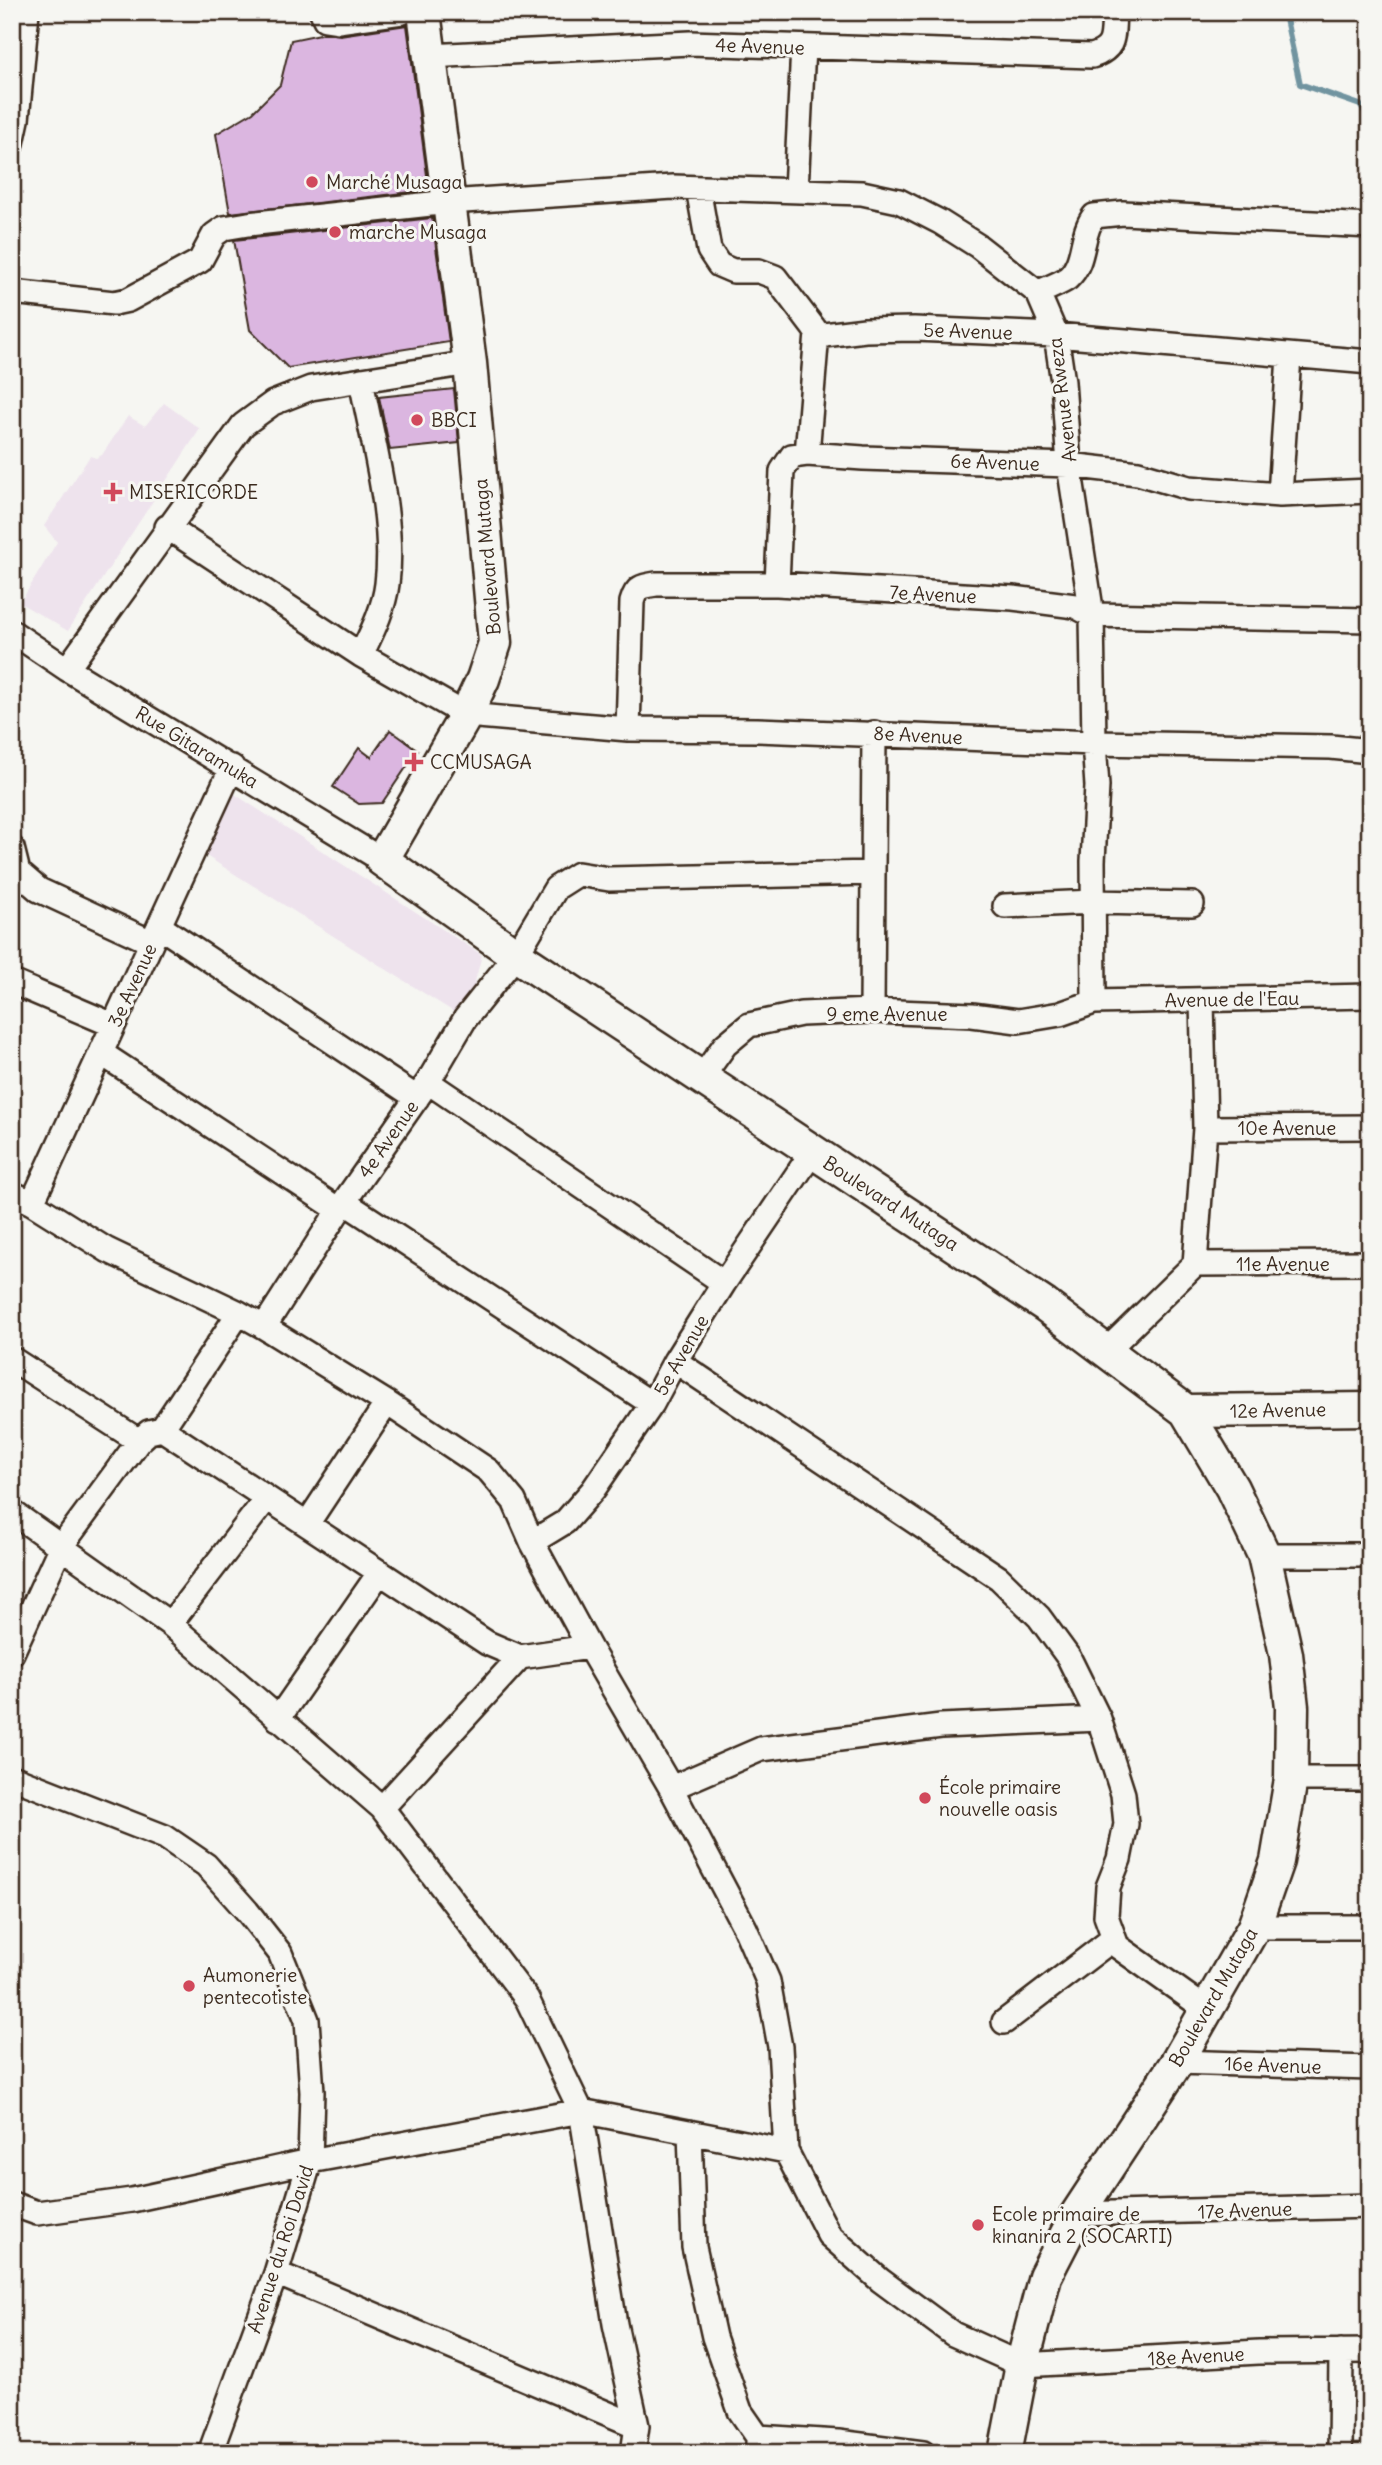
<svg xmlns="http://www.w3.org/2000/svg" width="1382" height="2465" font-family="Delius,sans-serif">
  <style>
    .built { fill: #eee3ed }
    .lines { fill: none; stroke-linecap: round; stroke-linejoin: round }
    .stream { stroke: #7194a0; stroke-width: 6 }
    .building { fill: #dbb6e0; stroke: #3b2a1e; stroke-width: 2 }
    .street-casing { stroke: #3b2a1e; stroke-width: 28 }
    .secondary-casing { stroke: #3b2a1e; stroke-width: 37 }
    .street { stroke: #f6f6f2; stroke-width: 23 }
    .secondary { stroke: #f6f6f2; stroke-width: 32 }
    .poi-dot { fill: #d1495b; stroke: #f6f6f2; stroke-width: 2.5 }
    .labels { text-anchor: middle; stroke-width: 6; stroke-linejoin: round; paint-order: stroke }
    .street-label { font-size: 19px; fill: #3b2a1e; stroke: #f6f6f2 }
    .poi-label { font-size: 19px; fill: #3b2a1e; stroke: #f6f6f2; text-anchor: start }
  </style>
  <rect width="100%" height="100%" fill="#f6f6f2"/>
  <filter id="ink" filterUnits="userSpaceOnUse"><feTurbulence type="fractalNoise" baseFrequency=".0143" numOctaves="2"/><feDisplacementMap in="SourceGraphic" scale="14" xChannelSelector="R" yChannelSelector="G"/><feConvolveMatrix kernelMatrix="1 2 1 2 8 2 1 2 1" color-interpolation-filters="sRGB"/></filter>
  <g filter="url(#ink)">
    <path class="built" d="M164,403L200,429L68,631L20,603L57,542L44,526L90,456L96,458L102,455L128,416L145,426Z
      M230,791L482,955L465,1019L195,849Z"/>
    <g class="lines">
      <path class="stream" d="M1278,12L1286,19L1300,84L1360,105L1370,119"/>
    </g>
    <path class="building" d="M407,25L429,190L230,213L216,134L253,112L280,85L291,40L325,33L340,35Z
      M432,218L449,342L288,368L250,330L234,240Z
      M454,389L459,443L390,450L379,397Z
      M390,730L418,750L382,803L359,804L333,787L359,748L371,757Z"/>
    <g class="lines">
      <g class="street-casing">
        <path id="street" d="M322,12L325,19L338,21L402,12
          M429,56L690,43L1092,56C1117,48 1112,35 1114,12
          M12,143L17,120L27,12
          M698,188L709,250L719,265L733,271H759L775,277L813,327L817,333L824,335L865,330L914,329L1056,335L1370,362
          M796,190L803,47
          M12,292L114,303L128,300L200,261L214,235L224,228L248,224L449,202L673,187L862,193L899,201L940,222L978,246L1038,293L1056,335L1063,382L1069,465L1092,615L1094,743L1097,786L1093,861L1094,1002
          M1038,293C1047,288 1060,284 1068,278C1086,262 1080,234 1094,216L1123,213L1370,226
          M361,380C373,444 395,520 387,584C384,609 372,632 361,655
          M807,454L817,333
          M1280,495L1289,356
          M167,527L361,655L466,715L628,729L757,730L1094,743L1331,747L1370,751
          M777,584L782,471L792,456L807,454L863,458L1069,465L1138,473L1189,488L1280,495L1370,491
          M12,632L67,669L382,860
          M67,669L243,425L273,403L311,388L470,363
          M628,729L632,602C636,587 642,586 656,584H777L1013,598L1075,606L1092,615L1370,620
          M12,848L18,872L39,890L151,942
          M1005,906L1093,902L1192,904
          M159,926L417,1098
          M12,982L113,1025
          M872,1011L874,733
          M101,1053L339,1210
          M702,1077L725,1045L749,1025L801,1014L872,1011L972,1015L1018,1021L1060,1014L1094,1002L1370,996
          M428,1082L724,1283
          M1205,1128L1370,1127
          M12,1193L32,1203L107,1250L239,1313L264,1327L387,1403L489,1471L514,1501L532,1542L589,1647L671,1788L745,1928L768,1981L780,2047L786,2151L829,2235L880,2280L953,2334L1022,2365L1259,2352L1370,2351
          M344,1202L652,1404
          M32,1203L232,767
          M1195,1264L1370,1263
          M264,1327L344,1202L428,1082L465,1019L516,955L556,888L578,874L609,879L873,873
          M1107,1350L1195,1264L1205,1128L1202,1000
          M12,1359L139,1441
          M675,1361L999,1578L1039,1617L1069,1658L1099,1719L1123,1794L1126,1824L1119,1859L1108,1887L1106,1916L1117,1946L1207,2010
          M162,1429L239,1313
          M12,1512L170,1624L382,1808L527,1999L581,2111L615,2324L637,2426L633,2453
          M307,1524L387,1403
          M532,1542L565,1522L593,1490L652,1404L675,1361L724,1283L813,1151
          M1264,1555H1370
          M170,1624L267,1498
          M12,1653L60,1548L139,1441L149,1432L162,1429L487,1643L520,1657L589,1647
          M278,1719L380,1572
          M12,1777L165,1837L206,1865L247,1911L280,1953L307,2020L312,2092L310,2161L276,2273L210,2453
          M1291,1779H1370
          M671,1788L761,1749L941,1726L1099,1719
          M382,1808L520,1657
          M1254,1927H1370
          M1004,2022L1114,1938
          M1177,2062L1370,2068
          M690,2132L694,2247L714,2337L740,2411L758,2437
          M12,2204L37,2213L132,2200L310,2161L581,2111L786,2151
          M1077,2214L1370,2206
          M276,2273L637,2426
          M758,2450V2437L838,2442L923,2453
          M1340,2453L1341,2351"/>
      </g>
      <g class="secondary-casing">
        <path id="secondary" d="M424,12L470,363L495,643L483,679L466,715L382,860L516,955L1045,1305L1186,1411L1232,1488L1264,1555L1286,1654L1292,1707L1291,1779L1277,1861L1254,1927L1177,2062L1077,2214L1045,2276L1022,2365L1005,2453
          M1186,1411L1370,1409"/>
      </g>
      <use href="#street" class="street"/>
      <use href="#secondary" class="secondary"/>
    </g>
  </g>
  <g class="poi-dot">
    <circle cx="312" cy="182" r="7"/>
    <circle cx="335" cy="232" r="7"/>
    <circle cx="417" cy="420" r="7"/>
    <path d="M109.5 481.5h7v7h7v7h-7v7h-7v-7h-7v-7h7z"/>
    <path d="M410.5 751.5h7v7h7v7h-7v7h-7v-7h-7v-7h7z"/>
    <circle cx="925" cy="1798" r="7"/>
    <circle cx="189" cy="1986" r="7"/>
    <circle cx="978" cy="2225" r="7"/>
  </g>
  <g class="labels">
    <g class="street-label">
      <text transform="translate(760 46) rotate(2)" y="7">4e Avenue</text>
      <text transform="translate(968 331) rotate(2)" y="7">5e Avenue</text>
      <text transform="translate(1062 400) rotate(-97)" y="7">Avenue Rweza</text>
      <text transform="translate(995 462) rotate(2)" y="7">6e Avenue</text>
      <text transform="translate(487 557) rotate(-95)" y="7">Boulevard Mutaga</text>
      <text transform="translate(933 594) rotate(3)" y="7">7e Avenue</text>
      <text transform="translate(918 735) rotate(3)" y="7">8e Avenue</text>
      <text transform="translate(197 747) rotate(31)" y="7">Rue Gitaramuka</text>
      <text transform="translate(132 985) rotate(-65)" y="7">3e Avenue</text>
      <text transform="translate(1232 999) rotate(-1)" y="7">Avenue de l'Eau</text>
      <text x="887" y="1021">9 eme Avenue</text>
      <text x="1287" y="1135">10e Avenue</text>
      <text transform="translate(388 1139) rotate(-55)" y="7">4e Avenue</text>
      <text transform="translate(891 1203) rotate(33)" y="7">Boulevard Mutaga</text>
      <text x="1283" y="1271">11e Avenue</text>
      <text transform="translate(681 1355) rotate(-60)" y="7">5e Avenue</text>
      <text transform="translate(1278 1410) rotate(-1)" y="7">12e Avenue</text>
      <text transform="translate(1213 1997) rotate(-60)" y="7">Boulevard Mutaga</text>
      <text transform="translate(1273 2065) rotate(2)" y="7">16e Avenue</text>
      <text transform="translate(1245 2210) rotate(-2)" y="7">17e Avenue</text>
      <text transform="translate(280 2249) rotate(-72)" y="7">Avenue du Roi David</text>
      <text transform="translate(1196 2356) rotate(-3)" y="7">18e Avenue</text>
    </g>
    <g class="poi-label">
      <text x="326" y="189">Marché Musaga</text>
      <text x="349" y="239">marche Musaga</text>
      <text x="431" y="427">BBCI</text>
      <text x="129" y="499">MISERICORDE</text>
      <text x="430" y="769">CCMUSAGA</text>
      <text x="939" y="1794">École primaire<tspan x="939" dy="22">nouvelle oasis</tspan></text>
      <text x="203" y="1982">Aumonerie<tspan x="203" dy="22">pentecotiste</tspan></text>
      <text x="992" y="2221">Ecole primaire de<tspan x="992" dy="22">kinanira 2 (SOCARTI)</tspan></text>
    </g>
  </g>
  <rect width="1382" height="2465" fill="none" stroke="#f6f6f2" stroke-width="42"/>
  <rect x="21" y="21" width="1340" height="2423" fill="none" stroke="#3b2a1e" stroke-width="2.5" filter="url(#ink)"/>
</svg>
